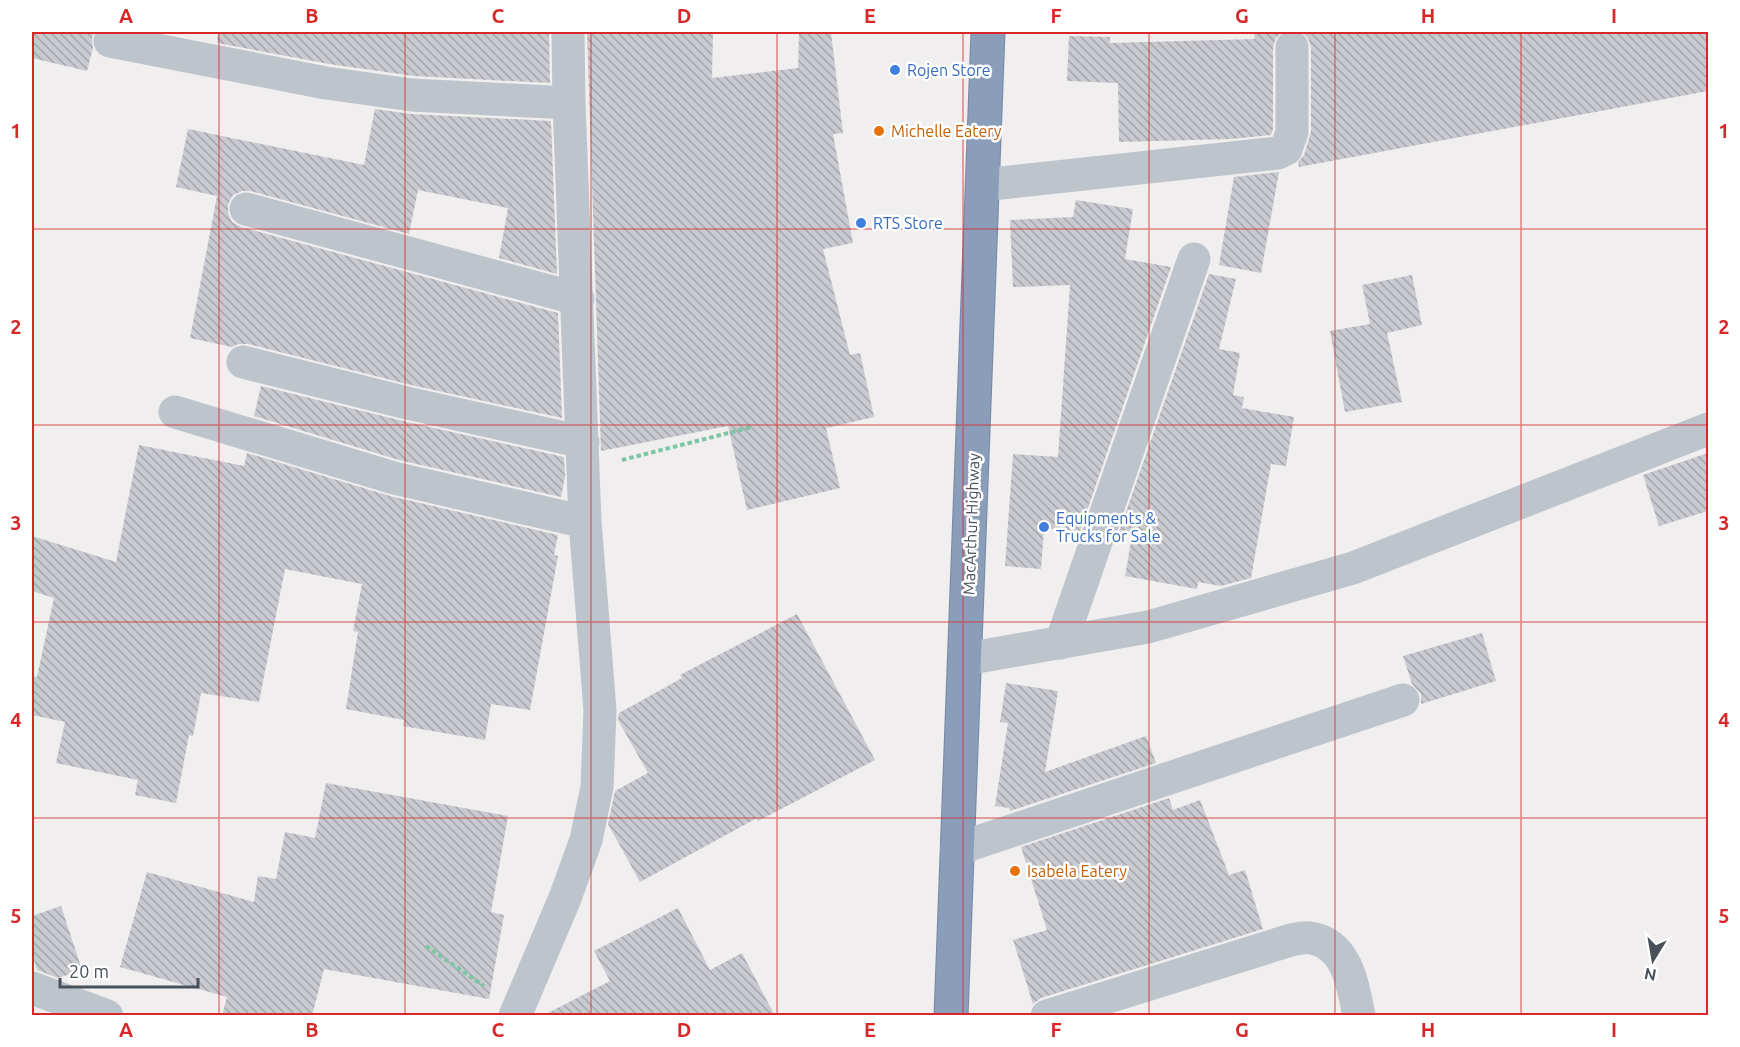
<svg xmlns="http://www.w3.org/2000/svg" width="1740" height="1047" font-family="Ubuntu,sans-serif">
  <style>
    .building { fill: url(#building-back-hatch) }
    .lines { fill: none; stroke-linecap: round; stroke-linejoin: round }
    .highway-casing { stroke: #7589a4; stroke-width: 35 }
    .path { stroke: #7bc6a5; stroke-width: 4; stroke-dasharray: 4.5 3; stroke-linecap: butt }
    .minor { stroke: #bdc4cc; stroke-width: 33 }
    .highway { stroke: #8a9eb9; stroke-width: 33 }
    .grid { fill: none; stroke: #d62828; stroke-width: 1.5; stroke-opacity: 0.55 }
    .shop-dot { fill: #3f7fe0; stroke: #fff; stroke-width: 2 }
    .food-dot { fill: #e8710a; stroke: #fff; stroke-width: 2 }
    .labels { text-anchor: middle; stroke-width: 5; stroke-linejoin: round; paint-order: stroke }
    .shop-label { font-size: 16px; fill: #366cbe; stroke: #fff; text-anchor: start }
    .food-label { font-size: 16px; fill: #c56008; stroke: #fff; text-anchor: start }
    .street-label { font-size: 16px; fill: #48505a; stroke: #fff }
    .neatline { fill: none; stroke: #d62828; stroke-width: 2 }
    .grid-label { font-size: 20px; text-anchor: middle; font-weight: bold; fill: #d62828 }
  </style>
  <defs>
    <pattern id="building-back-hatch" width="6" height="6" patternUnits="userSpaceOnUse" patternTransform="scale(1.5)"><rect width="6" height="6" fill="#c9cad0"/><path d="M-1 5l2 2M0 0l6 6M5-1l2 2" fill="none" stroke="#a5a6ac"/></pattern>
  </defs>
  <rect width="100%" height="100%" fill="#f0eeee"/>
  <path class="building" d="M32,32H94L92,38L93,48L87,71L32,58Z
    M218,32H549L550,83L414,76L329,64L217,43Z
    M587,32H713L712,78L798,68L799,32H831L843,133L833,134L853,243L823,249L850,355L860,353L874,417L826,428L840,488L747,510L728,426L601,451Z
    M1254,32H1282L1276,38L1273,47V129L1271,135L1231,139L1119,142L1118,83L1067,81L1069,36L1110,37V43L1255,39Z
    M1302,32H1708V91L1299,167L1298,162L1304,155L1311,132V47L1308,38Z
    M375,109L411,114L551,121L557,274L499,258L508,208L418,190L409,234L250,191H242L233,195L228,204V213L232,222L241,227L558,313L562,418L411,385L248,344H238L232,347L190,338L217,196L176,187L188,129L364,165Z
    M1279,172L1261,273L1219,265L1234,177Z
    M1076,200L1133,209L1125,259L1171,267L1080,531L1044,528L1041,569L1005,566L1013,454L1058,457L1070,285L1013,287L1010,220L1073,217Z
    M1209,274L1236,279L1219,349L1240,353L1233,395L1244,397L1242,408L1294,417L1286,466L1271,464L1251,578L1221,586L1198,582L1197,589L1125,576L1132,536L1118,535Z
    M1412,275L1422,325L1387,333L1402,402L1345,412L1330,331L1370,324L1362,285Z
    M261,386L403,421L564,457L565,477L561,497L399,460L254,416Z
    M139,445L244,466L247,453L390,496L558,535L554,555L558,556L530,710L491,704L485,740L403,726L404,720L346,709L358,632L353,631L362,584L285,569L259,702L201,693L193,736L189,735L176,803L135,795L138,780L56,763L65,722L32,715V676L37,677L54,598L32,591V536L116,562Z
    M1708,453V511L1659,526L1643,475Z
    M797,614L875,760L758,821L757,818L640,882L608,824L615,791L648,773L618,720L619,713L682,678L680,675Z
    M1482,633L1496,681L1421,704V694L1412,684L1403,656Z
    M1006,683L1058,691L1045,772L1146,736L1156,763L1010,811L1009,808L995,806L1008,723L1000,722Z
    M326,783L508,816L491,912L504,915L489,999L324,969L312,1016H222L227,997L120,967L147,872L254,902L258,876L276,879L285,832L315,838Z
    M1169,798L1173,810L1200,800L1229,875L1245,870L1263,929L1041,998L1033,1004L1013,940L1047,930L1021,847Z
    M61,906L82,970L58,978L37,970L32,953V916Z
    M678,908L710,970L742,953L775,1016H542L610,981L594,951Z"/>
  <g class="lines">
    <g class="highway-casing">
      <path id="highway" d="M951,1016L988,32"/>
    </g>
    <path class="path" d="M622,460L752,427
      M426,946L484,986"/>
    <path class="minor" d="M110,41L326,83L412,95L569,103
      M983,185L1278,153L1286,149L1292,132V47
      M246,209L578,299
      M243,362L407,403L583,442
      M175,412L394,478L585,522
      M1061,643L1194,259
      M966,659L1148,627L1353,568L1708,429
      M957,849L1403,700
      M32,988L107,1016
      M515,1016L565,898L586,840L597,787L600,710L585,522L569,103L568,32
      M1047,1016L1291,940C1296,939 1304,937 1310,938C1347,943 1353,985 1359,1016"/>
    <use href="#highway" class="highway"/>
  </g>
  <path class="grid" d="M219,32V1016M405,32V1016M591,32V1016M777,32V1016M963,32V1016M1149,32V1016M1335,32V1016M1521,32V1016M32,229H1708M32,425H1708M32,622H1708M32,818H1708"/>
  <g class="shop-dot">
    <circle cx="895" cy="70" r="6"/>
    <circle cx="861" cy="223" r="6"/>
    <circle cx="1044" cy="527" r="6"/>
  </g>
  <g class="food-dot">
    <circle cx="879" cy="131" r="6"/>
    <circle cx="1015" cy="871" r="6"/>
  </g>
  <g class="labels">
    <g class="shop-label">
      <text x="907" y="76">Rojen Store</text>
      <text x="873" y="229">RTS Store</text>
      <text x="1056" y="524">Equipments &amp;<tspan x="1056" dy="18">Trucks for Sale</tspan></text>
    </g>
    <g class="food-label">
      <text x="891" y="137">Michelle Eatery</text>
      <text x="1027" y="877">Isabela Eatery</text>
    </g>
    <g class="street-label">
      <text transform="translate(971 524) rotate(-88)" y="6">MacArthur Highway</text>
    </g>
  </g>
  <rect width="1740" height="1047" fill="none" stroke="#ffffff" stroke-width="66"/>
  <g transform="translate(1653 960) rotate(191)" stroke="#ffffff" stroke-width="4.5" paint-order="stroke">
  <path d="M0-4.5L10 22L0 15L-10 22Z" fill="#48505a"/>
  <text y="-9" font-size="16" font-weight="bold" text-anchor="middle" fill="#48505a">N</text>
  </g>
  <path d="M60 978v9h138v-9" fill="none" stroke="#48505a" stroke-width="3"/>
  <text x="69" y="978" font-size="18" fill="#48505a" stroke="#ffffff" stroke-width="4.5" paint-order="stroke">20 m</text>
  <rect x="33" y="33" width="1674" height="981" class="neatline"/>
  <g class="grid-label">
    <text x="126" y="23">A</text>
    <text x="312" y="23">B</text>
    <text x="498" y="23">C</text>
    <text x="684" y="23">D</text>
    <text x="870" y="23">E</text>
    <text x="1056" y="23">F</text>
    <text x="1242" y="23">G</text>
    <text x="1428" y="23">H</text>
    <text x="1614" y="23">I</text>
    <text x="16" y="138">1</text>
    <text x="1724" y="138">1</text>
    <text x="16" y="334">2</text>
    <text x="1724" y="334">2</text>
    <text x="16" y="530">3</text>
    <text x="1724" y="530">3</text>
    <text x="16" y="727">4</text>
    <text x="1724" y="727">4</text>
    <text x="16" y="923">5</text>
    <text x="1724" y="923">5</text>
    <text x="126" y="1037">A</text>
    <text x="312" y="1037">B</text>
    <text x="498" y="1037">C</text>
    <text x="684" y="1037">D</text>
    <text x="870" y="1037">E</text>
    <text x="1056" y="1037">F</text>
    <text x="1242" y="1037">G</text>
    <text x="1428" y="1037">H</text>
    <text x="1614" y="1037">I</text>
  </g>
</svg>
